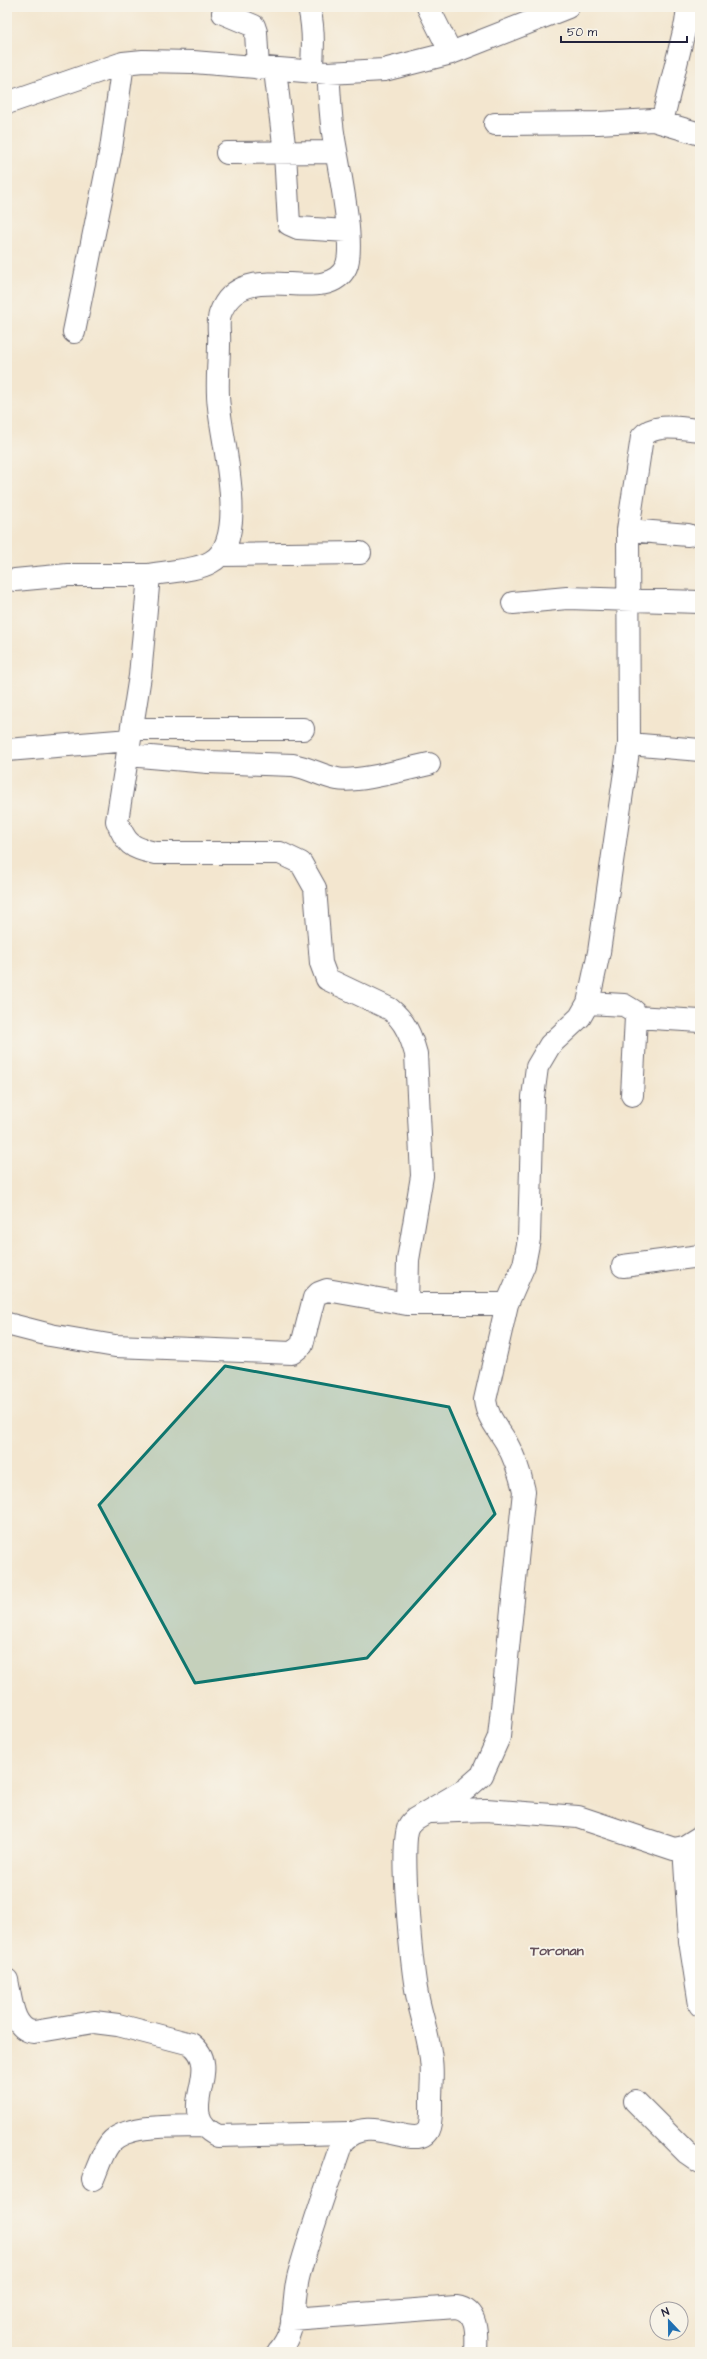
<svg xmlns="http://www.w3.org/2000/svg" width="707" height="2359" font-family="'Architects Daughter',sans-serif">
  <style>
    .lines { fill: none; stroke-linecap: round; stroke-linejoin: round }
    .minor-casing { stroke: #6b676f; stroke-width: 24 }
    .minor { stroke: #fff; stroke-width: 22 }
    .marked { fill: #0f766e; fill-opacity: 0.2; stroke: #0f766e; stroke-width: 3; stroke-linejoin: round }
    .labels { text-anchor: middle; stroke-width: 4; stroke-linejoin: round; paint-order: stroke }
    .quarter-label { font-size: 14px; font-weight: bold; fill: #66525c; stroke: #f7f3e8 }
  </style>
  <rect width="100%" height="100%" fill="#f7f3e8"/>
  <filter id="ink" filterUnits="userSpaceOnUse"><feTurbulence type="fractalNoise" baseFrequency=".025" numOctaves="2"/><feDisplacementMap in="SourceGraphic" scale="8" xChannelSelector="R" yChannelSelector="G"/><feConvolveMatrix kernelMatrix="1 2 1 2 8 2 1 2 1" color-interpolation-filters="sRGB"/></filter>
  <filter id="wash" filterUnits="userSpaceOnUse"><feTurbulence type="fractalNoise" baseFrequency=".012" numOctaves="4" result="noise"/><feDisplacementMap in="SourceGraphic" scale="16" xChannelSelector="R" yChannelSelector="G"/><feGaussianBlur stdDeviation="0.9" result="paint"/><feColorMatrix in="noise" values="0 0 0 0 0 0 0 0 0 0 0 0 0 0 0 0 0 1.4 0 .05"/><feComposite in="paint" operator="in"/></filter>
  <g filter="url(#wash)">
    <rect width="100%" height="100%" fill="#f3e6cf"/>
  </g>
  <g filter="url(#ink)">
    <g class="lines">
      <g class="minor-casing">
        <path id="minor" d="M309,7C314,29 314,49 311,72
          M428,7L451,53
          M223,13L254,26L256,32L258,68
          M275,70L285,153L289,224L298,228L347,231
          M328,73C330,94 330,117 334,139C338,164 356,246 346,267C325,310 242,253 220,314C217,323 220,335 219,344C219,365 216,387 219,407C222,443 250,541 211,562C196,571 167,571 149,575L140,676L117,821C126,844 131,848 155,853H280L301,863L315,888L321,963L327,979L390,1009C405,1021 411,1036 416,1054L422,1176L408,1260L407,1304
          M7,103L123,63L143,61L193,62L328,73L384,70L451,53L568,7
          M662,122L686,23L688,7
          M495,124L598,123L653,120L700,134
          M227,153L336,152
          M74,332L111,149L123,63
          M628,530L688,535
          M221,555L360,553
          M15,580L68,575H149
          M513,603L567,598L700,602
          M132,729H303
          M629,744L700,750
          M7,750L130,740
          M128,755L208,762L293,765C309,768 322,776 337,779C359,783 405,769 429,764
          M588,1003L624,1005L634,1011L636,1017L632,1095
          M636,1017L700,1021
          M623,1266L700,1256
          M7,1324L50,1335L115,1346L292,1353L302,1345L314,1298L319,1293L327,1290L407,1304H507
          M430,1812L486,1810L578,1817L674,1849L684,1847L700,1837
          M684,1847L690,1941L700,2005
          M7,1980C11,1998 12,2030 34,2032L94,2022L118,2025L191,2044C226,2070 171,2113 218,2136L349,2133
          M635,2101L687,2153L700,2162
          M93,2179C98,2167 102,2153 110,2143C127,2123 178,2127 202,2126
          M292,2319L456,2307C478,2310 477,2334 476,2352
          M278,2352C299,2328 291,2303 299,2274C311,2230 327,2186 342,2142C369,2110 415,2153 428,2130C432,2122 431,2108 431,2100C431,2087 433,2073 431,2060C429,2036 420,2013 416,1989C412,1964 399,1843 409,1826C410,1823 413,1821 415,1819L466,1789L482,1775L499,1737L524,1491C520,1473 515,1458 506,1442C497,1427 487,1417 485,1400L507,1304L524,1265L529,1239L533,1097L537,1067L550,1045L580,1017L588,1003L599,952L629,744L628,530L642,437C655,422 682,429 700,430"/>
      </g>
      <use href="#minor" class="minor"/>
    </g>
  </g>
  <path class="marked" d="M225,1366L449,1407L495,1514L367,1658L195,1683L99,1505Z"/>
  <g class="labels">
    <g class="quarter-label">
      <text x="557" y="1955">Toronan</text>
    </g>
  </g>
  <rect width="707" height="2359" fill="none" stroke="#f7f3e8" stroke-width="24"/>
  <g transform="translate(669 2321) rotate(338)"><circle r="19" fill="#f7f3e8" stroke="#a29fa3"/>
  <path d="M0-3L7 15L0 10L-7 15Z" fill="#1f6fb2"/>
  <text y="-6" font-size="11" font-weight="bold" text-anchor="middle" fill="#22223b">N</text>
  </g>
  <path d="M561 36v6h126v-6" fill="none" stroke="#22223b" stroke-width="2"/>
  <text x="567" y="36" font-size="12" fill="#22223b" stroke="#f7f3e8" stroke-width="3" paint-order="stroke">50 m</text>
</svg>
